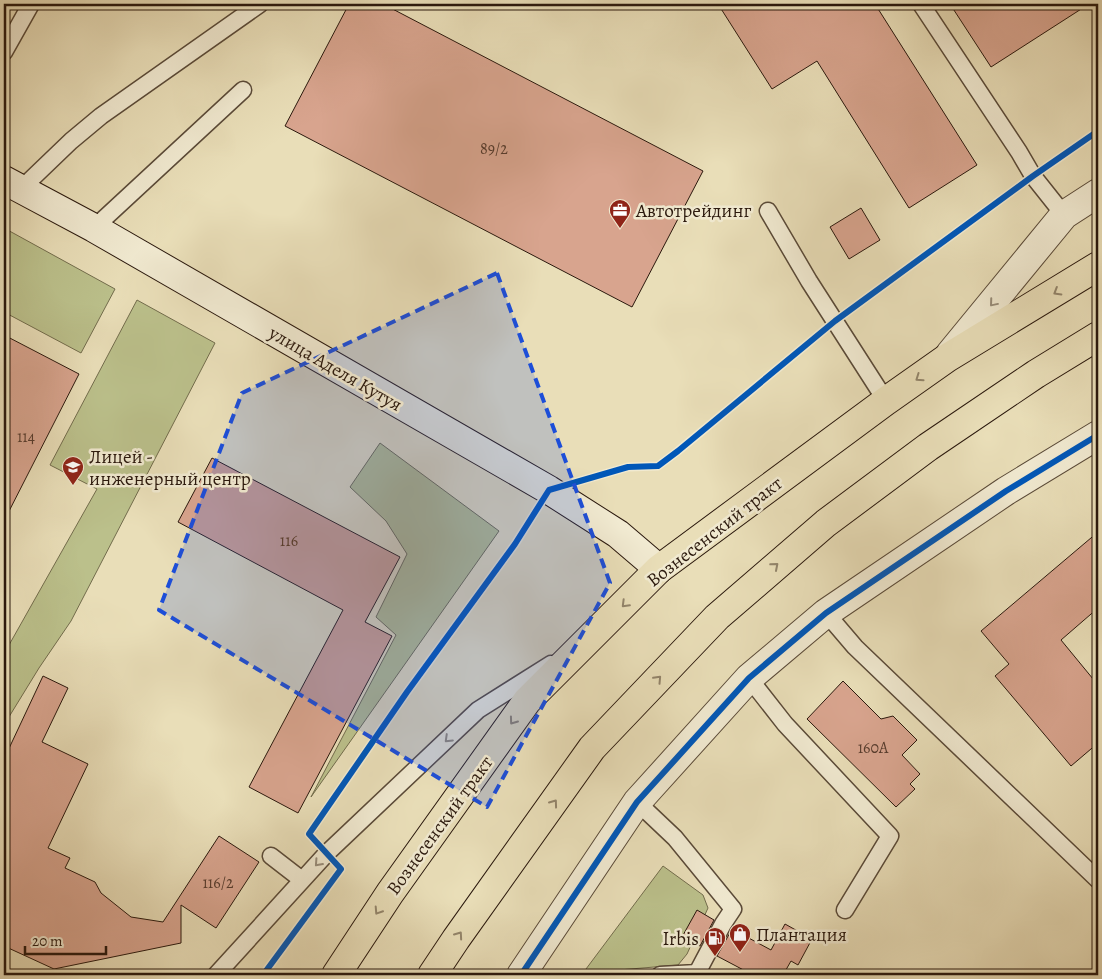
<svg xmlns="http://www.w3.org/2000/svg" width="1102" height="979" font-family="Alegreya,serif">
  <style>
    .green { fill: #bbc08b; stroke: #726c4c }
    .building { fill: #d8a48e; stroke: #2a180d }
    .lines { fill: none; stroke-linecap: round; stroke-linejoin: round }
    .lane-casing { stroke: #5a4a38; stroke-width: 19 }
    .street-casing { stroke: #5a4a38; stroke-width: 30 }
    .secondary-casing { stroke: #2a180d; stroke-width: 30 }
    .primary-casing { stroke: #2a180d; stroke-width: 30 }
    .lane { stroke: #f1ead1; stroke-width: 16 }
    .street { stroke: #f1ead1; stroke-width: 28 }
    .secondary { stroke: #f1ead1; stroke-width: 28 }
    .primary { stroke: #e9deb8; stroke-width: 28 }
    .cycleway-casing { stroke: #f1ead1; stroke-width: 9 }
    .cycleway { stroke: #0057b8; stroke-width: 6 }
    .oneway { stroke: #93856b }
    .oneway2 { stroke: #978c79 }
    .marked { fill: #1d4ed8; fill-opacity: 0.2; stroke: #1d4ed8; stroke-width: 4; stroke-dasharray: 10 6; stroke-linejoin: round }
    .labels { text-anchor: middle; stroke-width: 5; stroke-linejoin: round; paint-order: stroke }
    .number-label { font-size: 16px; fill: #563b2d }
    .poi-label { font-size: 19px; fill: #2a180d; stroke: #f1ead1; text-anchor: start }
    .street-label { font-size: 19px; fill: #2a180d; stroke: #f1ead1 }
  </style>
  <rect width="100%" height="100%" fill="#e9deb8"/>
  <filter id="stains"><feTurbulence type="fractalNoise" baseFrequency=".004" numOctaves="4"/><feColorMatrix values="0 0 0 0 .2 0 0 0 0 .09 0 0 0 0 .02 0 0 0 .5 -.17"/></filter>
  <radialGradient id="worn" r=".72"><stop offset=".6" stop-color="#630" stop-opacity="0"/><stop offset="1" stop-color="#630" stop-opacity=".3"/></radialGradient>
  <path class="green" d="M4,228L115,289L81,353L4,312Z
    M137,300L215,343L71,621L39,668L4,725V643L9,645L97,489L50,465Z
    M380,443L499,531L311,797L396,635L376,617L407,554L386,521L350,487Z
    M663,866L703,895L708,908L687,954L678,965L583,973Z"/>
  <path class="building" d="M349,4H383L703,171L632,307L285,126Z
    M718,4H875L977,165L909,208L817,61L772,89Z
    M950,4H1089L991,67Z
    M861,208L880,240L849,259L830,227Z
    M4,335L79,374L4,521Z
    M212,458L400,557L365,622L392,636L298,813L249,787L343,610L178,522Z
    M1098,532V608L1061,640L1098,685V743L1071,766L995,676L1009,664L981,631Z
    M43,676L68,688L42,742L88,764L48,848L70,858L65,868L95,882L101,893L131,917L163,922L219,836L259,862L216,928L181,905V943L54,969L4,946V759Z
    M843,681L881,719L893,716L917,740L902,755L920,774L910,784L915,789L896,807L807,719Z
    M697,910L714,920L700,946L682,937Z
    M785,924L812,939L798,965L791,961L783,975H753L717,956L732,929L771,950Z"/>
  <g class="lines">
    <g class="lane-casing">
      <path id="lane" d="M921,4L1019,152L1033,176L1064,215
        M4,52L31,4
        M21,189L71,141L101,116L260,4
        M768,211L809,281L886,401
        M94,228L243,90
        M826,613L855,647L1098,880
        M749,678L785,724L890,836L845,910
        M637,802L675,838L733,909L723,924L697,973L660,975
        M271,856L302,880
        M216,975L327,853L478,710L551,664"/>
    </g>
    <g class="street-casing">
      <path id="street" d="M950,354L1064,215L1098,193
        M521,975L637,802L749,678L826,613L1006,491L1098,435"/>
    </g>
    <g class="secondary-casing">
      <path id="secondary" d="M4,180L94,228L549,490L618,534L659,569"/>
    </g>
    <g class="primary-casing">
      <path id="primary" d="M336,975L390,893L527,701L659,569L886,401L947,358L1098,266
        M432,975L456,939L592,748L717,617L826,523L928,447L1036,374L1098,336"/>
    </g>
    <use href="#lane" class="lane"/>
    <use href="#street" class="street"/>
    <use href="#secondary" class="secondary"/>
    <use href="#primary" class="primary"/>
    <g class="cycleway-casing">
      <path id="cycleway" d="M263,975L341,869L309,834L407,692L515,544L549,490L628,467L658,466L678,451L835,321L1033,176L1098,131
        M521,975L637,802L749,678L826,613L1006,491L1098,435"/>
    </g>
    <use href="#cycleway" class="cycleway"/>
  </g>
  <defs><path id="oneway-chevron" d="M-2-3.5L2.5 0L-2 3.5" fill="none" stroke-width="1.6" stroke-linecap="round" stroke-linejoin="round" transform="scale(1.25)"/></defs>
  <g class="oneway">
    <use href="#oneway-chevron" transform="translate(1057 292) rotate(149)"/>
    <use href="#oneway-chevron" transform="translate(919 378) rotate(145)"/>
    <use href="#oneway-chevron" transform="translate(775 566) rotate(-41)"/>
    <use href="#oneway-chevron" transform="translate(625 604) rotate(135)"/>
    <use href="#oneway-chevron" transform="translate(658 679) rotate(-47)"/>
    <use href="#oneway-chevron" transform="translate(513 721) rotate(126)"/>
    <use href="#oneway-chevron" transform="translate(554 803) rotate(-54)"/>
    <use href="#oneway-chevron" transform="translate(378 911) rotate(123)"/>
    <use href="#oneway-chevron" transform="translate(459 935) rotate(-55)"/>
  </g>
  <g class="oneway2">
    <use href="#oneway-chevron" transform="translate(993 303) rotate(130)"/>
    <use href="#oneway-chevron" transform="translate(448 739) rotate(136)"/>
    <use href="#oneway-chevron" transform="translate(318 863) rotate(132)"/>
  </g>
  <path class="marked" d="M497,273L610,583L487,807L159,610L242,393Z"/>
  <defs>
    <g id="office-pin" transform="scale(1.125)"><path d="M0 17L-7.5 6A9.5 9.5 0 1 1 7.5 6Z" fill="#8f2418" stroke="#f1ead1"/><path d="M-6-3h4V-5.5h4V-3h4V5H-6ZM-1-4.5V-3h2v-1.5ZM-6 0V1H6V0Z" fill="#fff"/></g>
    <g id="school-pin" transform="scale(1.125)"><path d="M0 17L-7.5 6A9.5 9.5 0 1 1 7.5 6Z" fill="#8f2418" stroke="#f1ead1"/><path d="M0-5L7-2L0 1L-7-2ZM-4 1L0 2.5L4 1V4Q0 6-4 4Z" fill="#fff"/></g>
    <g id="shop-pin" transform="scale(1.125)"><path d="M0 17L-7.5 6A9.5 9.5 0 1 1 7.5 6Z" fill="#8f2418" stroke="#f1ead1"/><path d="M-5-2.5h2.3a2.7 3.5 0 0 1 5.4 0H5L5.5 6h-11ZM-1.5-2.5h3a1.5 2.3 0 0 0-3 0Z" fill="#fff"/></g>
    <g id="fuel-pin" transform="scale(1.125)"><path d="M0 17L-7.5 6A9.5 9.5 0 1 1 7.5 6Z" fill="#8f2418" stroke="#f1ead1"/><path d="M-5.5-6h7V0h2V4h1.3V-2.5L3-4.5l.8-.8L6-3V5H2.5V1h-1V6h-7ZM-4.2-4.7v3.2H.2V-4.7Z" fill="#fff"/></g>
  </defs>
  <g fill-rule="evenodd">
    <use href="#office-pin" x="620" y="210"/>
    <use href="#school-pin" x="73" y="467"/>
    <use href="#shop-pin" x="740" y="934"/>
    <use href="#fuel-pin" x="715" y="938"/>
  </g>
  <g class="labels">
    <g class="number-label">
      <text x="494" y="154">89/2</text>
      <text x="26" y="442">114</text>
      <text x="289" y="546">116</text>
      <text x="873" y="753">160А</text>
      <text x="218" y="888">116/2</text>
    </g>
    <g class="poi-label">
      <text x="636" y="217">Автотрейдинг</text>
      <text x="89" y="463">Лицей -<tspan x="89" dy="22">инженерный центр</tspan></text>
      <text x="756" y="941">Плантация</text>
      <text x="699" y="945" text-anchor="end">Irbis</text>
    </g>
    <g class="street-label">
      <text transform="translate(336 368) rotate(30)" y="7">улица Аделя Кутуя</text>
      <text transform="translate(714 531) rotate(-38)" y="7">Вознесенский тракт</text>
      <text transform="translate(439 825) rotate(-54)" y="7">Вознесенский тракт</text>
    </g>
  </g>
  <rect width="1102" height="979" fill="none" stroke="#e9deb8" stroke-width="20"/>
  <rect x="5" y="5" width="1092" height="969" fill="none" stroke="#2a180d" stroke-width="2.5"/>
  <rect x="10" y="10" width="1082" height="959" fill="none" stroke="#2a180d"/>
  <path d="M25 946v8h81v-8" fill="none" stroke="#2a180d" stroke-width="2.5"/>
  <text x="32" y="946" font-size="15" fill="#2a180d" stroke="#f1ead1" stroke-width="4" paint-order="stroke">20 m</text>
  <rect width="100%" height="100%" filter="url(#stains)"/>
  <rect width="100%" height="100%" fill="url(#worn)"/>
</svg>
